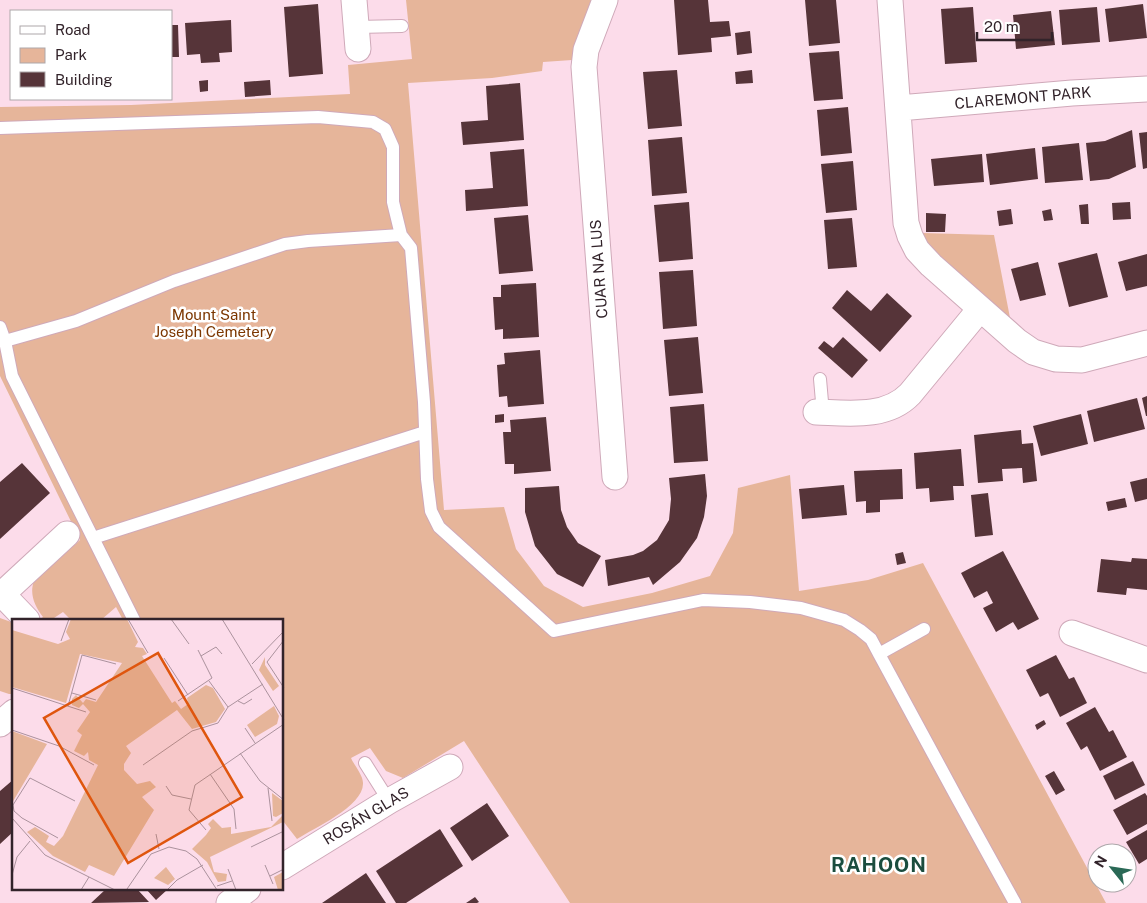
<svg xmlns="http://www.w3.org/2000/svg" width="1147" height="903" font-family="'Public Sans',sans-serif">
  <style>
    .green { fill: #e6b59a }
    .building { fill: #563439 }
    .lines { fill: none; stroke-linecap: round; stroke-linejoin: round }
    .lane-casing { stroke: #cfa9b9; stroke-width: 14 }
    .street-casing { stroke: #cfa9b9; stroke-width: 27 }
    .lane { stroke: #fff; stroke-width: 12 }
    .street { stroke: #fff; stroke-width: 25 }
    .labels { text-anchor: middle; stroke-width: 5; stroke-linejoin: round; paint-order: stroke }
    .street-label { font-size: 15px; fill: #32232a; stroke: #fff }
    .park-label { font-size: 15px; fill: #7c3700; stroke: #fff }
    .district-label { font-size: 20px; font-weight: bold; letter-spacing: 1px; fill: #1b4d3e; stroke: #fff }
    .inset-road { fill: none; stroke: #ab929d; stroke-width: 1 }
    .view { fill: #df560e; fill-opacity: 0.15; stroke: #df560e; stroke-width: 2.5 }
    .inset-edge { fill: none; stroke: #32232a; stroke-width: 2.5 }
  </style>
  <rect width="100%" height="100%" fill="#fcdcea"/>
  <path class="green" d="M406,0H591L574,48L572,60L543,62L542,71L492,78L408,83L444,510L504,507L516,549L544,586L583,607L652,593L710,576L733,533L738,488L790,475L799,591L868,580L923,563L1106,903H570L464,741L403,778L386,771L370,748L351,758C354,765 363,775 363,783C364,806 314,828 297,839L283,821L282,620H123L116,607L101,620H71L63,612L51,620H39L43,617C35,607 29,594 34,581L80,540L0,376V107L131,105L350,94L348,65L412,59Z
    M922,233L994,235L1011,323L929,249Z
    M0,618L14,623V694H9L0,691Z"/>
  <path class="building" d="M674,0H708L710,22L729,21L731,36L711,38L712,52L678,55Z
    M805,0H836L840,43L809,46Z
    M318,4L323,74L289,77L284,7Z
    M1143,4L1147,38L1109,42L1105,9Z
    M973,7L977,62L945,64L941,9Z
    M1097,7L1100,42L1062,45L1059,10Z
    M1051,11L1055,45L1016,49L1013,15Z
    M231,20L232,52L219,53L220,62L201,63L200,54L187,55L185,23Z
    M171,25H178L179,57H171Z
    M750,31L752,53L737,55L735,33Z
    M839,51L843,99L814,101L809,53Z
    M677,70L682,126L648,129L643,72Z
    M752,70L753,83L736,84L735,72Z
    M208,80V91L200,92L199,81Z
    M270,80L271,95L245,97L244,82Z
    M520,83L524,140L463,145L461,122L488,120L486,86Z
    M848,107L852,153L821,156L817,110Z
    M1132,130L1136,167L1109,179L1090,181L1086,143L1105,141Z
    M1147,132V168L1143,169L1139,133Z
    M682,137L687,193L652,196L648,140Z
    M1079,143L1083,180L1045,183L1042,147Z
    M1035,148L1038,179L990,185L986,154Z
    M524,149L528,206L466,211L465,190L493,188L490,152Z
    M982,154L984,182L934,186L931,159Z
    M853,161L857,210L826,213L821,164Z
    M689,202L693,259L659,262L654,205Z
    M1130,202L1131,219L1113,220L1112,203Z
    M1088,204L1089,224H1081L1079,205Z
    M1011,209L1013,224L999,226L997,211Z
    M1051,209L1053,220L1044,221L1042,211Z
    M926,213L946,214L945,232H926Z
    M528,215L533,271L499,274L494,218Z
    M852,218L857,267L828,269L824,220Z
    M1097,253L1108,297L1069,307L1058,263Z
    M1147,254V286L1126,291L1118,262Z
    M1038,262L1046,295L1020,301L1011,269Z
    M693,270L697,326L663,329L659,272Z
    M536,283L539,337L503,339V329L495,330L493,297H501V285Z
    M847,290L871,311L887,293L912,316L880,352L832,308Z
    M698,337L703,393L669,396L664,340Z
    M843,337L868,360L852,378L818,348L824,341L833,348Z
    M540,350L544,404L508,407L507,396L499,397L497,365L505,364L504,353Z
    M1147,396V416H1146L1142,398Z
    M1137,398L1145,429L1094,442L1087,411Z
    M704,404L708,461L674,463L670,407Z
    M504,414V422L495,423V415Z
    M1081,414L1088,444L1041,456L1033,426Z
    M546,417L551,471L514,474V464H505L503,432H511L510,420Z
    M1021,430L1022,444L1033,443L1037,481L1023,483L1022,468L1002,469L1003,481L978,483L974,435Z
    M961,449L964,486H953L954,500L930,502L929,488L916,489L914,453Z
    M22,463L50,493L0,539V482Z
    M902,469L903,499L880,500V512L866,513V501L856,502L854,471Z
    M705,474L707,496L704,517L697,538L680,562L653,585L649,577L608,586L605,560L633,555L643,551L657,540L669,520L671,499L669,478Z
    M1147,478V499L1135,502L1130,482Z
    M844,485L847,515L802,519L799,489Z
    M559,486L561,510L567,527L578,543L601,556L583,587L557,574L535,546L525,512V488Z
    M988,493L993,535L975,537L971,495Z
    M1125,498L1127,507L1108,511L1106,502Z
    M1003,551L1039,619L1018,630L1013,622L996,632L983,608L993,603L987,591L974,598L961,573Z
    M903,552L906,563L897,565L895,554Z
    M1132,558L1147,559V590L1127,588L1126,595L1097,592L1101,559L1131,562Z
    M1056,655L1069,679L1074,677L1087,703L1060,717L1048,693L1040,697L1026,670Z
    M1095,707L1109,732L1113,730L1127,757L1100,771L1087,746L1081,750L1066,723Z
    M1044,720L1046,724L1037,730L1035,725Z
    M1133,761L1145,785L1115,800L1103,776Z
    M1054,771L1065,790L1056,795L1045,776Z
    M14,779V831L0,844V791Z
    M1145,793L1147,796V824L1127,835L1113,810Z
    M487,803L509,836L472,861L450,828Z
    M440,829L463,866L406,903H396L376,871Z
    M1147,830V859L1139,864L1126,842Z
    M366,873L386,903H322L350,884Z
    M106,889H137L149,902L91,903Z
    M146,889H168L156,900Z
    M475,897L479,902L477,903H466Z"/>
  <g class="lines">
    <g class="lane-casing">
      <path id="lane" d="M357,27L402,26
        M0,128L318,117L373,122L385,129L393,147V202L401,235
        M0,327L5,341
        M820,379L823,413
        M93,538L425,432
        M134,620L12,376L5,341L76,321L174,281L285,244L308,241L401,235L411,248L424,402L427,479L431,511L439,527L554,631L703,600L750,602L801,608L844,620L860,630L871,639L879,654L957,798L1015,903
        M879,654L924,629
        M365,763L389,801"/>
    </g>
    <g class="street-casing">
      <path id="street" d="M354,0L358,49
        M605,0L586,50L584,67L615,477
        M890,0L906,223L910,236L917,250L931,265L1017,341L1033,352L1056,359L1082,360L1147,343
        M899,108L1072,93L1147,89
        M816,412C847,413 886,419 910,394L980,309
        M2,594L27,620
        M0,596L67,534
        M1072,633L1147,660
        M0,724L14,712
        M282,867L389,801L450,767
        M229,903L248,889"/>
    </g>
    <use href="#lane" class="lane"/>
    <use href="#street" class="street"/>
  </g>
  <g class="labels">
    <g class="street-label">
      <text transform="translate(1023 98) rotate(-5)" y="5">CLAREMONT PARK</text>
      <text transform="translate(599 269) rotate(-94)" y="5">CUAR NA LUS</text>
      <text transform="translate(366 816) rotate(-31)" y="5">ROSÁN GLAS</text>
    </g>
    <g class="park-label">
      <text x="214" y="320">Mount Saint<tspan x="214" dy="17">Joseph Cemetery</tspan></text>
    </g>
    <g class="district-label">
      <text x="879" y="872">RAHOON</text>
    </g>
  </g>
  <g transform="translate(12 619)">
    <rect width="271" height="271" fill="#fcdcea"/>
    <path d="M59,0H115L126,23L123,28L131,29L135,35L130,37L160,84L163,82L169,90L176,85L175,79L194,66L201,69L213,90L204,103L180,110L165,91L114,127L119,134L112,145V151L125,165L138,162L144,168L130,178L142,191L102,257L77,246L73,253L41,237L15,213L23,208L37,217L34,223L42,227L51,217L86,146L77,141L76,133L72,137L62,132L70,116L65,112L78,93L71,85L67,89L60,86V80L64,76L71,84L74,80L84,83L110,44L68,35L54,84L0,68V11L46,25L58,20L54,13ZM253,38V46L267,67L261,72L247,51ZM262,87L267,97L265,105L243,118L235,106ZM0,112L35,125L0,184ZM260,174L271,182V194L264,198L261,197ZM271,196V203L198,238L202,253L215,255L214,262L206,263L195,243L180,230L194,216L199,209L196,205L201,200L210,209L219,208V215L259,208ZM154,248L163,260L156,266L142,259ZM271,253V271H266L262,258Z" fill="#e6b59a"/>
    <path class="inset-road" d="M116,0L136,34M159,0L177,25M210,0L272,101M272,21L255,43L272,69M49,22L57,0M189,37L204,28L210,35M152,39L176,76M240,45L272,12M197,62L216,88M0,69L74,93M60,74L84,81M166,82L200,59L186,31M226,82L232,85L240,80M56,87L70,36L104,45M233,109L243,124M0,111L47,127L82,146M228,134L248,162L272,181M131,146L180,112L206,104L216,88L251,65M198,155L222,190L224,210M154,167L160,176L179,180M256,169L260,202M0,199L33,236L103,271M194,211L177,191L183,166L272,105M144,215L147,230M46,219L10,199L2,192L1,186L18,159L63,182M239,228L272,212M253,246L261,265M216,250L224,271M0,256L5,238L18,222M258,257L272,250M205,267L220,262M115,270L139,235L157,228L174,232L185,240L205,271M69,271L77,258M155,271L165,261L191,246"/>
    <path class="view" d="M146,34L230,178L116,244L32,99Z"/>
    <rect width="271" height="271" class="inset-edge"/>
  </g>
  <rect x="10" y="10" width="162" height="90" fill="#ffffff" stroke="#ada7aa"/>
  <rect x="20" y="26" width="25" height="8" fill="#ffffff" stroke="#ada7aa"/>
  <text x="55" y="35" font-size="15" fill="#32232a">Road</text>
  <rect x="20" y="48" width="25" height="15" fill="#e6b59a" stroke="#ada7aa"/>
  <text x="55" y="60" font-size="15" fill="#32232a">Park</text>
  <rect x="20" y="72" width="25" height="15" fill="#563439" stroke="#ada7aa"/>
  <text x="55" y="85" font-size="15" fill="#32232a">Building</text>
  <g transform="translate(1112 868) rotate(300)"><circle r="24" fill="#ffffff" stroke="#ada7aa"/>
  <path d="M0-4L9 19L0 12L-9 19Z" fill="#2a6956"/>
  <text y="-8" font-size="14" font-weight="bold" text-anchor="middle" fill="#32232a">N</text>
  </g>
  <path d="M977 32v8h75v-8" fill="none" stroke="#32232a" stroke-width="2.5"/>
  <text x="984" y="32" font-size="15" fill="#32232a" stroke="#ffffff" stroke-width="4" paint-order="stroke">20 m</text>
</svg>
